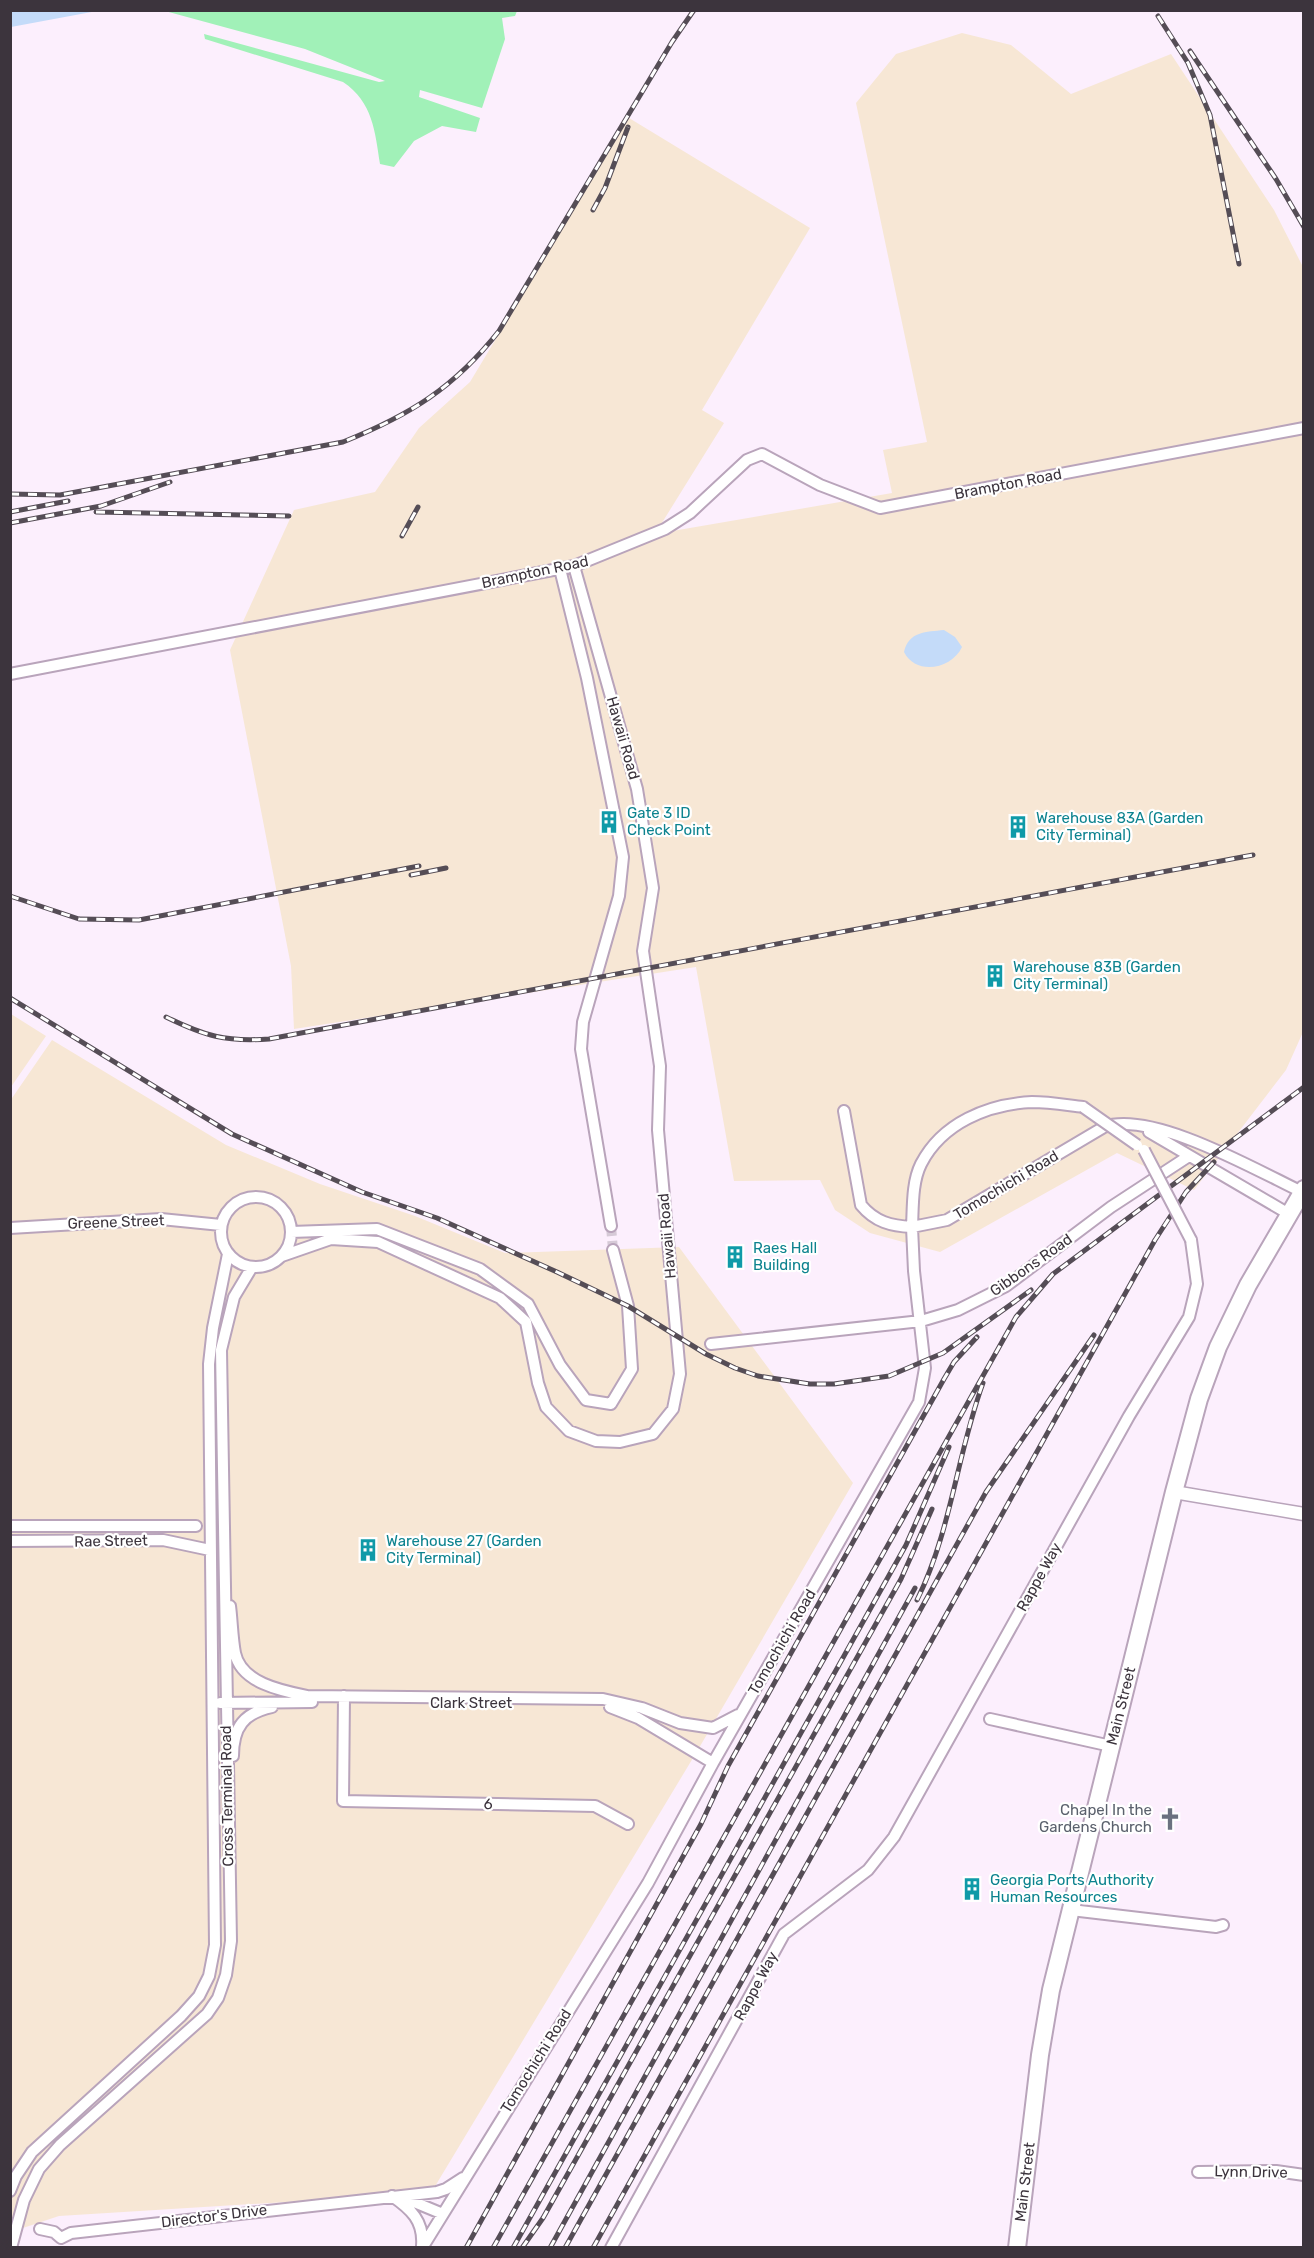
<svg xmlns="http://www.w3.org/2000/svg" width="1314" height="2258" font-family="Rubik,sans-serif">
  <style>
    .industrial { fill: #f7e7d5 }
    .green { fill: #a1f1b8 }
    .water { fill: #c4dbf9 }
    .lines { fill: none; stroke-linecap: round; stroke-linejoin: round }
    .minor-tunnel { stroke: #d6cad7; stroke-width: 10; stroke-dasharray: 10 5; stroke-linecap: butt }
    .minor-casing { stroke: #b9a4bb; stroke-width: 14 }
    .tertiary-casing { stroke: #b9a4bb; stroke-width: 15 }
    .primary-casing { stroke: #b9a4bb; stroke-width: 20 }
    .minor { stroke: #fff; stroke-width: 10 }
    .tertiary { stroke: #fff; stroke-width: 12 }
    .primary { stroke: #fff; stroke-width: 16 }
    .rail-casing { stroke: #554d56; stroke-width: 5 }
    .rail { stroke: #fff; stroke-width: 3; stroke-dasharray: 9; stroke-linecap: butt }
    .minor-bridge-casing { stroke: #b9a4bb; stroke-width: 14; stroke-linecap: butt }
    .minor-bridge { stroke: #fff; stroke-width: 10 }
    .labels { text-anchor: middle; stroke-width: 4.5; stroke-linejoin: round; paint-order: stroke }
    .street-label { font-size: 15px; fill: #3c343d; stroke: #fff }
    .culture-label { font-size: 15px; fill: #0d838f; stroke: #fff; text-anchor: start }
    .worship-label { font-size: 15px; fill: #5b616d; stroke: #fff; text-anchor: end }
  </style>
  <rect width="100%" height="100%" fill="#fceffd"/>
  <path class="industrial" d="M962,33L1011,45L1071,94L1171,54L1274,210L1303,267V1032L1286,1070L1194,1190L1117,1153L940,1252L870,1233L835,1210L820,1180L734,1181L696,967L294,1029L291,966L230,650L294,510L375,492L419,428L470,382L629,118L810,228L702,410L724,423L655,534L892,493L883,450L927,442L856,103L896,54Z
    M11,1014L46,1036L11,1087Z
    M52,1040L226,1145L320,1184L415,1216L505,1253L679,1247L853,1483L699,1748L431,2193L59,2216L11,2232L10,1101Z"/>
  <path class="green" d="M165,11L517,10V11L515,16L502,18L505,39L482,108L420,90L419,97L480,118L476,132L442,126L414,141L394,167L380,164C375,132 373,102 343,82L205,39L204,34L379,82L385,81L305,49Z"/>
  <path class="water" d="M10,11L11,10L97,11L11,27Z
    M944,630L955,637L962,647C952,669 916,676 904,652C909,631 926,632 944,630Z"/>
  <g class="lines">
    <path class="minor-tunnel" d="M611,1226L613,1250"/>
    <g class="minor-casing">
      <path id="minor" d="M560,569L587,678L623,857L619,896L583,1022L581,1049L611,1226
        M10,674L574,566L665,529L690,513L747,460L762,454L820,485L880,508L1304,428
        M844,1111L861,1205C875,1222 891,1226 912,1227C913,1206 912,1182 921,1164C942,1123 988,1104 1032,1102C1049,1102 1066,1105 1083,1107
        M1149,1132L1289,1214
        M221 1232a35 35 0 1 1 70 0a35 35 0 1 1-70 0Z
        M10,1228L161,1219L221,1225
        M291,1232L377,1229L480,1269L528,1304L560,1365L586,1400L611,1404L632,1369L628,1306L613,1250
        M282,1256L331,1239L378,1242L500,1298L526,1322L538,1383L546,1407L569,1431L596,1441L620,1442L653,1434L673,1409L680,1374L658,1130L660,1066L643,951L653,888L637,789L574,566
        M711,1344L921,1321L958,1310L1006,1286L1111,1207L1189,1156
        M10,1526H196
        M10,1541L163,1540L210,1550
        M230,1606C232,1621 232,1637 235,1653C241,1683 282,1691 307,1696L603,1699L642,1708L680,1723L713,1728L738,1715
        M344,1696L343,1801L595,1806L628,1824
        M220,1703L312,1702
        M610,1707L638,1718L713,1763
        M990,1719L1111,1746
        M233,1756C233,1727 244,1713 272,1707
        M1071,1910L1216,1927L1223,1925
        M1198,2172L1276,2171L1304,2175
        M10,2191L16,2176L32,2152L181,2016L199,1996L209,1976L215,1945L209,1364L213,1328L228,1254
        M392,2196C411,2209 424,2221 422,2246
        M402,2197L443,2214
        M40,2229L54,2232L61,2238L71,2233L437,2192L446,2189L463,2178
        M11,2248L24,2200L39,2169L60,2145L207,2014L218,1998L226,1975L231,1941L221,1350L234,1297L252,1267
        M422,2248L648,1883L713,1763L919,1402L925,1368L914,1271L912,1227L947,1220L1104,1127C1152,1110 1256,1170 1302,1192
        M611,2248L784,1934L868,1870L894,1837L1129,1416L1189,1317L1197,1284L1191,1240"/>
    </g>
    <g class="tertiary-casing">
      <path id="tertiary" d="M1174,1492L1304,1514"/>
    </g>
    <g class="primary-casing">
      <path id="primary" d="M1017,2248L1040,2055L1051,1990L1174,1492L1199,1399L1218,1347L1248,1285L1304,1189"/>
    </g>
    <use href="#minor" class="minor"/>
    <use href="#tertiary" class="tertiary"/>
    <use href="#primary" class="primary"/>
    <g class="rail-casing">
      <path id="rail" d="M1158,16L1188,63L1210,115L1239,264
        M1190,51L1276,179L1304,227
        M593,210L605,188L628,127
        M10,494L60,495L343,442C410,415 454,388 499,331L672,42L694,10
        M10,512L68,501
        M96,512L289,516
        M10,523L101,506L170,482
        M402,536L418,507
        M411,875L446,868
        M10,896L79,919L139,920L419,866
        M10,998L232,1134L362,1192L437,1218L557,1272L628,1306L706,1354L735,1368L758,1376L810,1384H834L889,1376L943,1353L1031,1290
        M166,1017C205,1036 225,1042 269,1039L1253,855
        M917,1600C951,1532 957,1454 983,1383
        M466,2248L701,1824L728,1766L944,1379L954,1362L977,1337
        M493,2248L1016,1317L1053,1274L1304,1087
        M513,2248L906,1545L949,1447
        M522,2248L543,2218L901,1579L932,1509
        M550,2248L915,1588
        M565,2248L986,1492L1094,1335
        M593,2248L1155,1240L1186,1192L1214,1162"/>
    </g>
    <use href="#rail" class="rail"/>
    <g class="minor-bridge-casing">
      <path id="minor-bridge" d="M1083,1107L1137,1145
        M1144,1150L1191,1240"/>
    </g>
    <use href="#minor-bridge" class="minor-bridge"/>
  </g>
  <defs>
    <g id="building-bare" transform="scale(1.8)"><path d="M-4-6H4V6H1V3H-1V6H-4ZM-2.5-4.3h1.7v1.8h-1.7ZM.8-4.3h1.7v1.8H.8ZM-2.5-1h1.7V.8h-1.7ZM.8-1h1.7V.8H.8Z" fill="#0f9aa8" stroke="#fff" stroke-width="2.5" paint-order="stroke"/></g>
    <g id="church-bare" transform="scale(1.8)"><path d="M-1.2-6h2.4v3.5h3.3v2.4h-3.3V6h-2.4V-.1h-3.3v-2.4h3.3Z" fill="#6b7280" stroke="#fff" stroke-width="2.5" paint-order="stroke"/></g>
  </defs>
  <g fill-rule="evenodd">
    <use href="#building-bare" x="609" y="822"/>
    <use href="#building-bare" x="1018" y="827"/>
    <use href="#building-bare" x="995" y="976"/>
    <use href="#building-bare" x="735" y="1257"/>
    <use href="#building-bare" x="368" y="1550"/>
    <use href="#church-bare" x="1170" y="1819"/>
    <use href="#building-bare" x="972" y="1889"/>
  </g>
  <g class="labels">
    <g class="street-label">
      <text transform="translate(1008 484) rotate(-11)" y="5">Brampton Road</text>
      <text transform="translate(535 572) rotate(-12)" y="5">Brampton Road</text>
      <text transform="translate(623 738) rotate(74)" y="5">Hawaii Road</text>
      <text transform="translate(1006 1185) rotate(-31)" y="5">Tomochichi Road</text>
      <text transform="translate(116 1222) rotate(-2)" y="5">Greene Street</text>
      <text transform="translate(667 1236) rotate(-95)" y="5">Hawaii Road</text>
      <text transform="translate(1031 1265) rotate(-35)" y="5">Gibbons Road</text>
      <text transform="translate(111 1541) rotate(-1)" y="5">Rae Street</text>
      <text transform="translate(1039 1577) rotate(-61)" y="5">Rappe Way</text>
      <text transform="translate(782 1642) rotate(-60)" y="5">Tomochichi Road</text>
      <text x="471" y="1708">Clark Street</text>
      <text transform="translate(1121 1706) rotate(-76)" y="5">Main Street</text>
      <text transform="translate(227 1796) rotate(-91)" y="5">Cross Terminal Road</text>
      <text transform="translate(488 1804) rotate(1)" y="5">6</text>
      <text transform="translate(756 1986) rotate(-62)" y="5">Rappe Way</text>
      <text transform="translate(536 2061) rotate(-58)" y="5">Tomochichi Road</text>
      <text transform="translate(1251 2172) rotate(1)" y="5">Lynn Drive</text>
      <text transform="translate(1025 2182) rotate(-83)" y="5">Main Street</text>
      <text transform="translate(214 2216) rotate(-7)" y="5">Director's Drive</text>
    </g>
    <g class="culture-label">
      <text x="627" y="818">Gate 3 ID<tspan x="627" dy="17">Check Point</tspan></text>
      <text x="1036" y="823">Warehouse 83A (Garden<tspan x="1036" dy="17">City Terminal)</tspan></text>
      <text x="1013" y="972">Warehouse 83B (Garden<tspan x="1013" dy="17">City Terminal)</tspan></text>
      <text x="753" y="1253">Raes Hall<tspan x="753" dy="17">Building</tspan></text>
      <text x="386" y="1546">Warehouse 27 (Garden<tspan x="386" dy="17">City Terminal)</tspan></text>
      <text x="990" y="1885">Georgia Ports Authority<tspan x="990" dy="17">Human Resources</tspan></text>
    </g>
    <g class="worship-label">
      <text x="1152" y="1815">Chapel In the<tspan x="1152" dy="17">Gardens Church</tspan></text>
    </g>
  </g>
  <rect width="1314" height="2258" fill="none" stroke="#3c343d" stroke-width="24"/>
</svg>
